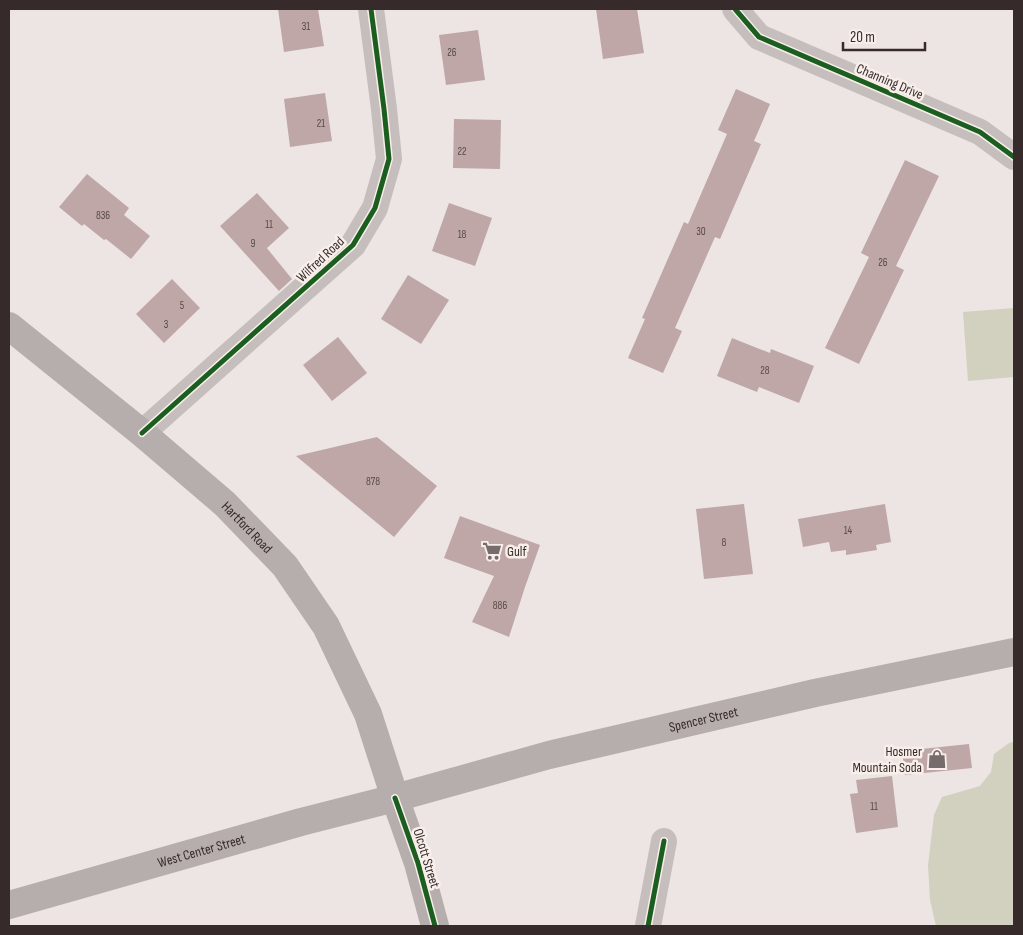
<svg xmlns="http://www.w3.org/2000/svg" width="1023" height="935" font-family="'Sofia Sans Condensed',sans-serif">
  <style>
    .green { fill: #d2d0be }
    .building { fill: #bea7a6 }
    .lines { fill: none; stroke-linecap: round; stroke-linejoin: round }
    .street { stroke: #c5bebc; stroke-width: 26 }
    .secondary { stroke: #b6aead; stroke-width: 28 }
    .cycleway-casing { stroke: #f8efeb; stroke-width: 8 }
    .cycleway { stroke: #1b5e20; stroke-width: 5 }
    .labels { text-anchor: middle; stroke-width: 5; stroke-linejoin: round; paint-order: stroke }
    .number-label { font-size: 11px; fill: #584a49 }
    .street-label { font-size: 14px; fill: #362b2a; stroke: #f8efeb }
    .poi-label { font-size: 14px; fill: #362b2a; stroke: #f8efeb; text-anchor: start }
  </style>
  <rect width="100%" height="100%" fill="#ece5e3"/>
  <path class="green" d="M1014,308V377L968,381L963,312Z
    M1014,742V926H936L930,900L928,865L934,815L942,797L980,786L991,772L994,754L1009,743Z"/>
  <path class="building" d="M278,9H318L324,46L284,52Z
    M596,9H637L644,53L603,59Z
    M478,30L485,80L446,85L439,35Z
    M736,89L770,104L754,141L761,144L720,239L715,237L675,328L682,331L663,373L628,358L645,319L642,318L684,222L688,224L727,134L718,130Z
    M325,93L332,141L290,147L284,99Z
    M454,119L501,120L500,169L453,168Z
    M905,160L939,176L896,266L904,270L859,364L825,348L869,257L861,253Z
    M87,174L129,208L124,215L150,236L131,259L106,239L104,240L84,224L82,226L59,207Z
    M257,193L289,228L267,248L266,247L292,279L279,291L220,226Z
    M449,203L492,218L475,266L432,251Z
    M408,275L449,300L421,344L381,319Z
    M172,279L200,308L164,343L136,314Z
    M338,337L367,373L332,401L303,365Z
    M732,338L770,353L771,349L814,366L799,403L759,387L757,392L717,376Z
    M377,437L437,486L394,537L296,456Z
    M744,504L753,574L704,579L696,509Z
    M885,504L891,542L876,545L877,550L846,555V550L831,552L829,542L803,547L798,519Z
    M460,516L540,545L525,587L509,637L472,622L494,576L444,558Z
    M969,744L972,768L905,775L902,751Z
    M892,776L898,827L856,833L850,794L858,793L856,780Z"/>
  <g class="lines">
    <path class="street" d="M735,9L759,37L980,132L1014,157
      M142,433L353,245L375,208L389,159L384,109L371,9
      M648,926L664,841"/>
    <g class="secondary">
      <path id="s1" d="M9,326L142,433L225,504L285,566L326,626L368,714L395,798L418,863L435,926"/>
      <path id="s2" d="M9,905L301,822L395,798L549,755L815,693L1014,652"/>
    </g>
    <g class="cycleway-casing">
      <path id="cycleway" d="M735,9L759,37L980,132L1014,157
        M142,433L353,245L375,208L389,159L384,109L371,9
        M395,798L418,863L435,926
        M648,926L664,841"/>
    </g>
    <use href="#cycleway" class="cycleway"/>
  </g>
  <defs>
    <g id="supermarket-bare" transform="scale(1.5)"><path d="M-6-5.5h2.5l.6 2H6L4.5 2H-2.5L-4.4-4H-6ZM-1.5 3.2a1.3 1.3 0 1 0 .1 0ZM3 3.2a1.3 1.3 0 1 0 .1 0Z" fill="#766c6b" stroke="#f8efeb" stroke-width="2.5" paint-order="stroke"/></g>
    <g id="shop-bare" transform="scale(1.5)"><path d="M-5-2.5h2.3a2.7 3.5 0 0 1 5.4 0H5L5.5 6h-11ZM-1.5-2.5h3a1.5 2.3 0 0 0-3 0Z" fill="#766c6b" stroke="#f8efeb" stroke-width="2.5" paint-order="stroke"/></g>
  </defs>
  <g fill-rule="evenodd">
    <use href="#supermarket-bare" x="492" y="551"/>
    <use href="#shop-bare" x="937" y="759"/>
  </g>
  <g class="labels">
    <g class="number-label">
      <text x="306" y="30">31</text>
      <text x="452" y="56">26</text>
      <text x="321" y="127">21</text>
      <text x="462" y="155">22</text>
      <text x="103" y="219">836</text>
      <text x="269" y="228">11</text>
      <text x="701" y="235">30</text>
      <text x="462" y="238">18</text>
      <text x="253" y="247">9</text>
      <text x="883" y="266">26</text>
      <text x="182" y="309">5</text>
      <text x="166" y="328">3</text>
      <text x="765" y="374">28</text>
      <text x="373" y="485">878</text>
      <text x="848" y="534">14</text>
      <text x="724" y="546">8</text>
      <text x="500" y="609">886</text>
      <text x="874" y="810">11</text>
    </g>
    <g class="street-label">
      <text transform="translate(890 81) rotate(23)" y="5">Channing Drive</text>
      <text transform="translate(320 259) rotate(-43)" y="5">Wilfred Road</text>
      <text dy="5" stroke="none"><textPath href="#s1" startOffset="312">Hartford Road</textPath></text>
      <text dy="5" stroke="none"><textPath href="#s2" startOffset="719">Spencer Street</textPath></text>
      <text dy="5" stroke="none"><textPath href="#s2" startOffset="200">West Center Street</textPath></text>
      <text transform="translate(427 858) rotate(73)" y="5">Olcott Street</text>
    </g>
    <g class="poi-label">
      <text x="507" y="556">Gulf</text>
      <text x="922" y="756" text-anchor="end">Hosmer<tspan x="922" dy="16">Mountain Soda</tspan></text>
    </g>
  </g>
  <rect width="1023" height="935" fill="none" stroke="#362b2a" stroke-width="20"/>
  <path d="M843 42v8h82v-8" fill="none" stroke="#362b2a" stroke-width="2.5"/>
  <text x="850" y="42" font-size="15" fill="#362b2a" stroke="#f8efeb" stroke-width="4" paint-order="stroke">20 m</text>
</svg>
